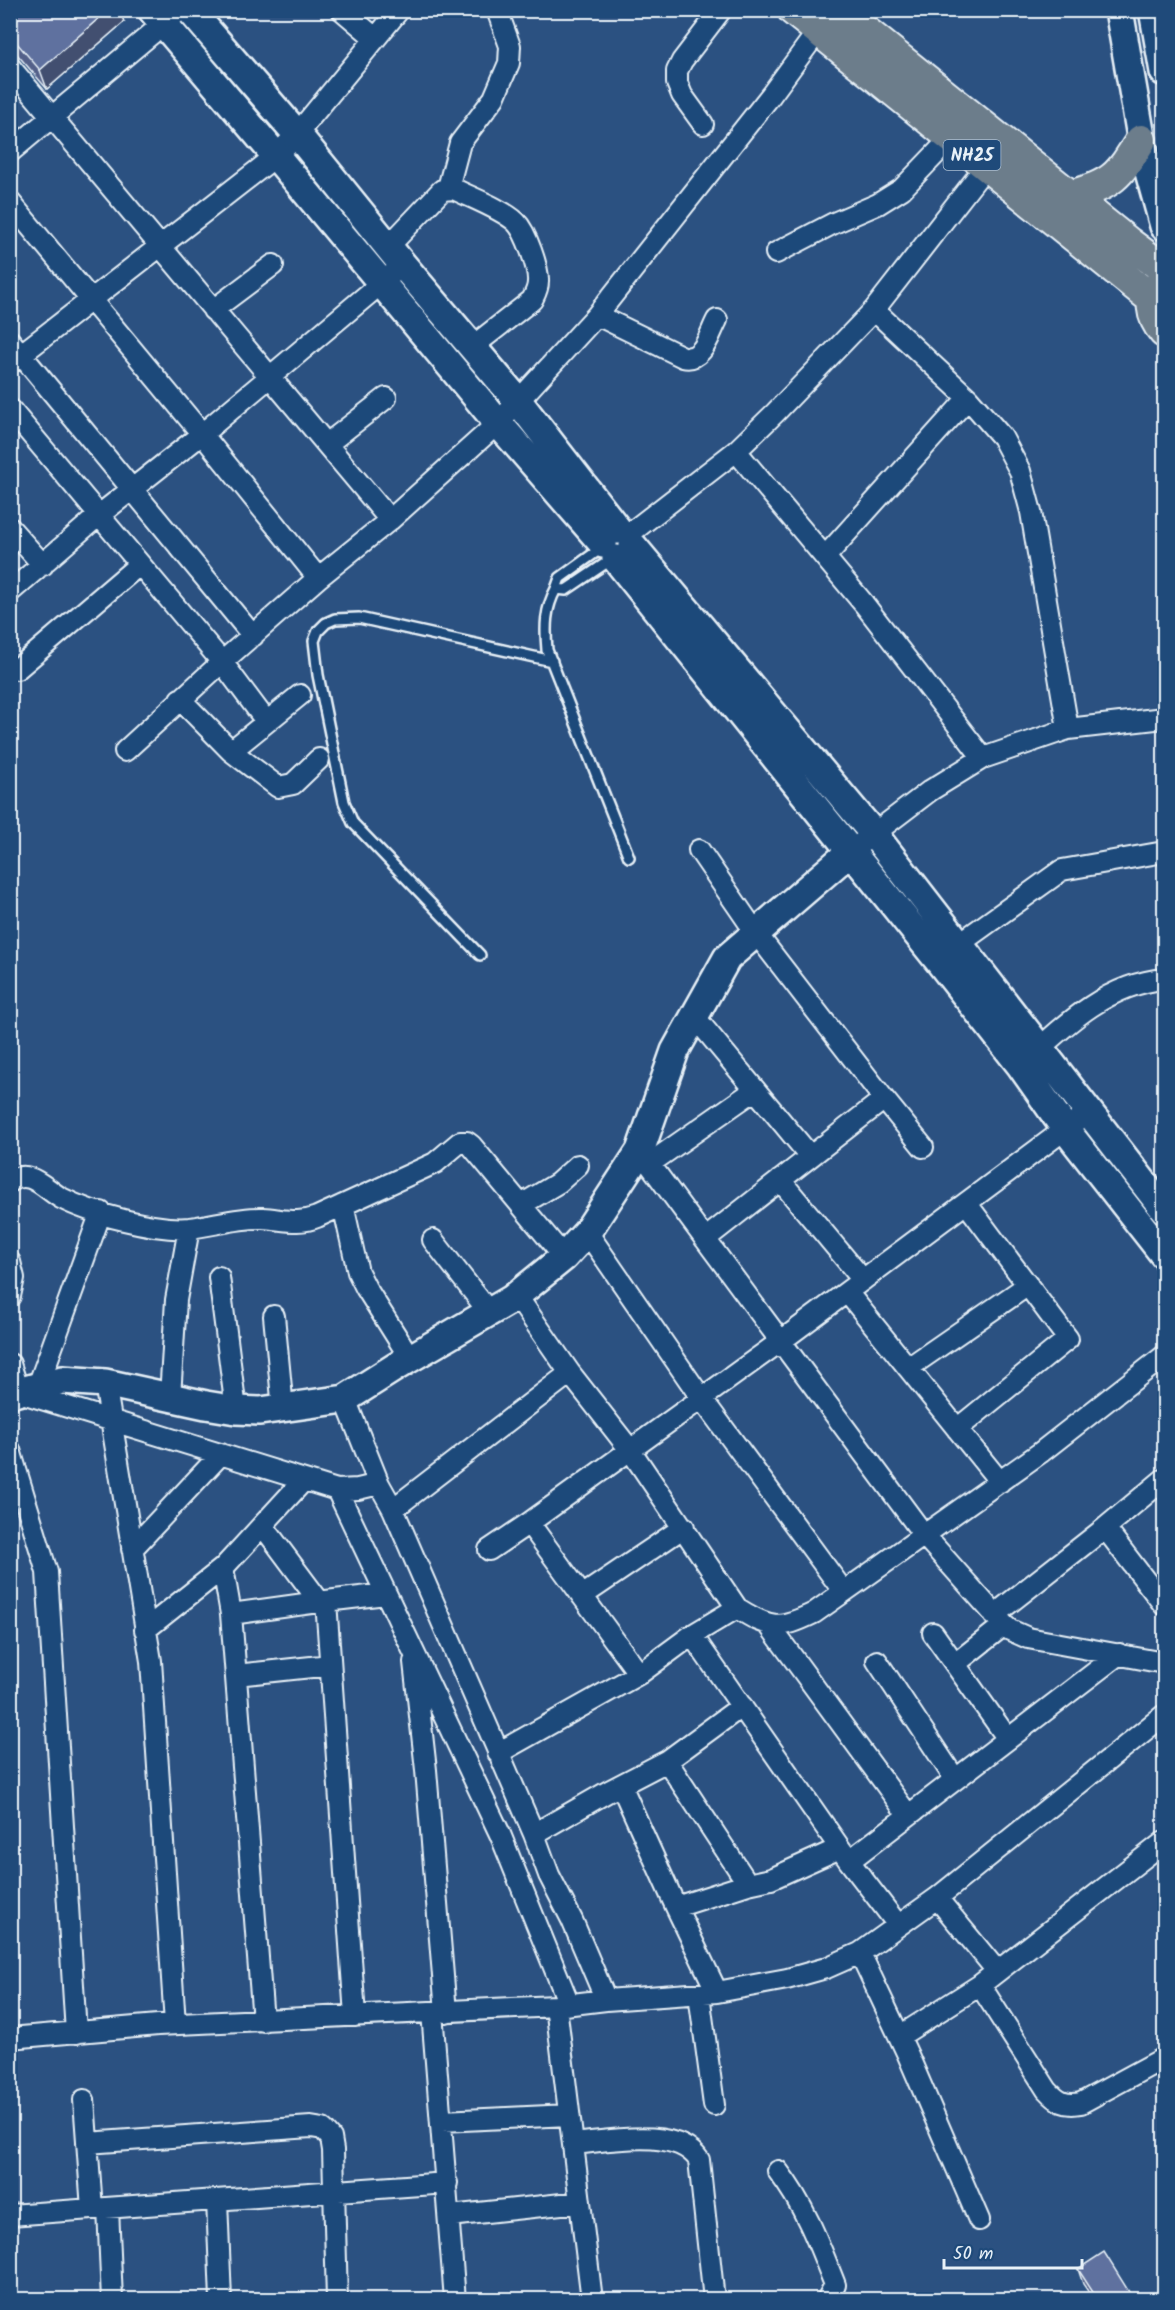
<svg xmlns="http://www.w3.org/2000/svg" width="1175" height="2310" font-family="Kalam,sans-serif">
  <style>
    .lines { fill: none; stroke-linecap: round; stroke-linejoin: round }
    .lane-casing { stroke: #e8f1f8; stroke-width: 14 }
    .street-casing { stroke: #e8f1f8; stroke-width: 24 }
    .secondary-casing { stroke: #e8f1f8; stroke-width: 32 }
    .primary-casing { stroke: #e8f1f8; stroke-width: 34 }
    .lane { stroke: #1f4a7a; stroke-width: 9 }
    .street { stroke: #1f4a7a; stroke-width: 20 }
    .secondary { stroke: #1f4a7a; stroke-width: 27 }
    .primary { stroke: #6c7d8b; stroke-width: 30 }
    .wall { fill: #526189; stroke: #e8f1f8; stroke-width: 1.5 }
    .shaded-wall { fill: #424f6f; stroke: #e8f1f8; stroke-width: 1.5 }
    .building { fill: #5f719f; stroke: #e8f1f8; stroke-width: 1.5 }
    .labels { text-anchor: middle; stroke-width: 4.5; stroke-linejoin: round; paint-order: stroke }
    .shield { fill: #1f4a7a; stroke: #acbfd2; stroke-width: 1.5 }
    .shield-label { font-size: 18px; font-weight: bold; fill: #e8f1f8 }
  </style>
  <rect width="100%" height="100%" fill="#2b5181"/>
  <filter id="ink" filterUnits="userSpaceOnUse"><feTurbulence type="fractalNoise" baseFrequency=".0167" numOctaves="2"/><feDisplacementMap in="SourceGraphic" scale="12" xChannelSelector="R" yChannelSelector="G"/><feConvolveMatrix kernelMatrix="1 2 1 2 8 2 1 2 1" color-interpolation-filters="sRGB"/></filter>
  <g filter="url(#ink)">
    <g class="lines">
      <g class="lane-casing">
        <path id="lane" d="M603,547L560,578L556,589L566,590L612,559
          M556,589C545,609 545,627 547,650L629,857
          M480,955L353,823L344,802L318,675L314,641L318,631L326,623L335,619L359,618L552,661"/>
      </g>
      <g class="street-casing">
        <path id="street" d="M342,10L375,38
          M10,67L390,520L498,423L597,315L771,95L818,31
          M703,124L682,95L677,83V71L682,61L721,10
          M10,152L180,10
          M448,188L460,143L494,98L509,63L510,46L497,10
          M10,202L202,434L98,516L10,592
          M388,247L442,190L454,189C472,198 502,209 516,222C526,232 539,269 538,282C538,289 535,294 532,300L472,347
          M776,253L834,223L878,204L902,189L951,138
          M213,310L273,265
          M874,310L968,398L1002,437L1020,471L1031,512L1068,729
          M597,315L683,357C703,362 709,335 717,320
          M10,341L253,636
          M10,363L276,156L297,134L399,10
          M10,409L222,662L318,578L390,520
          M327,444L386,398
          M736,451L864,604L983,758
          M10,528L43,565
          M629,534L736,451L775,413L874,310L986,166
          M825,557L968,398
          M318,578L202,434L391,275
          M17,669L140,564
          M180,699L231,751L278,787L293,784L319,759
          M125,751L222,662L266,721
          M231,751L300,695
          M699,850L756,933L884,1099L705,1239
          M851,851L931,790L983,758L1068,729L1164,718
          M949,951L1062,870L1164,852
          M694,1016L810,1156
          M1030,1057C1069,1021 1109,984 1164,979
          M884,1099L923,1147
          M640,1151L924,1535L1004,1625L1010,1630L1028,1638L1164,1663
          M649,1164L755,1090
          M780,1180L863,1280
          M10,1182C29,1167 45,1189 61,1198C92,1214 156,1231 190,1228C214,1225 239,1217 263,1218C282,1219 298,1225 317,1217L435,1163L460,1142H467L471,1145L564,1257
          M343,1205L358,1272L366,1288L410,1358
          M521,1205L558,1183L578,1165
          M587,1232L702,1399L844,1592
          M433,1240L489,1312
          M10,1262L14,1278L10,1296
          M219,1277L236,1410
          M847,1292L1000,1482
          M274,1316L283,1409
          M10,1364L19,1392L337,1490L358,1489L379,1484
          M908,1368L1028,1285
          M570,1373L631,1451L737,1608
          M105,1383L151,1661L175,2024
          M38,1386L101,1212
          M170,1397L176,1300L189,1228
          M345,1399L379,1484L393,1509L534,1834L549,1875L572,1920L606,2000
          M957,1429L1068,1339L967,1204
          M10,1450L47,1572L76,2033
          M337,1490L500,1834L569,2004
          M393,1509L570,1373L516,1295
          M263,1526L319,1601
          M1105,1528L1164,1605
          M132,1549L221,1454
          M489,1550L529,1523
          M223,1568L231,1614
          M582,1596L684,1527
          M326,1601L386,1594
          M994,1615L1105,1528L1164,1479
          M769,1625L908,1815
          M145,1630L223,1568L304,1480
          M933,1633L1008,1739
          M692,1635L849,1861
          M877,1661L955,1779
          M414,1662L426,1770L446,2012
          M955,1664L1004,1625
          M639,1674L692,1635L737,1608C770,1629 779,1630 814,1613L1040,1453L1164,1356
          M236,1675L330,1665
          M498,1753L639,1674L529,1523L781,1341L1088,1112
          M667,1761L742,1706
          M534,1834L609,1791L667,1761L748,1884L676,1907L621,1785
          M748,1884L771,1879L840,1848
          M937,1898L997,1971
          M676,1907L717,1992
          M898,1925L849,1861L1119,1654
          M860,1953L908,2055L979,2220
          M980,1985L1047,2090C1058,2102 1065,2106 1081,2103L1164,2058
          M699,1994L714,2105
          M556,2006L592,2300
          M432,2012L455,2300
          M263,2021L231,1614L326,1601L355,2016
          M900,2036L980,1985L1164,1842
          M10,2038L158,2025L556,2006L606,2000L717,1992L787,1979L826,1968L860,1953L937,1898L1164,1715
          M84,2100L92,2209
          M442,2121L569,2115
          M87,2143L311,2127L323,2129L331,2138L333,2150L337,2300
          M573,2144C608,2141 677,2126 699,2160L714,2300
          M778,2171C805,2206 819,2244 835,2285L827,2300
          M217,2200L221,2300
          M108,2208L112,2300
          M10,2215L447,2183
          M450,2216L580,2202"/>
      </g>
      <g class="secondary-casing">
        <path id="secondary" d="M152,10L276,156L498,423L603,544
          M190,10L297,134L403,265L518,401L618,530
          M1119,10L1144,154L1164,226
          M1153,10L1164,72
          M633,546L873,833L1164,1209
          M616,559L938,960L1021,1066L1066,1130L1164,1255
          M10,1394L62,1380L105,1383L206,1405L236,1410L260,1411L345,1399L397,1366L512,1299L564,1257L587,1232L640,1151L675,1051L727,958L851,851"/>
      </g>
      <g class="primary-casing">
        <path id="primary" d="M793,10L1152,299
          M839,10L1129,243L1164,269
          M1070,196C1113,184 1118,177 1141,140
          M1161,282C1148,299 1151,317 1164,332"/>
      </g>
      <use href="#lane" class="lane"/>
      <use href="#street" class="street"/>
      <use href="#secondary" class="secondary"/>
      <use href="#primary" class="primary"/>
    </g>
    <path class="wall" d="M10,10L124,22L47,89L10,46Z
      M1078,2269L1134,2300H1094L1083,2284Z"/>
    <path class="shaded-wall" d="M108,10H120L124,22L47,89L40,70Z
      M10,102L14,113L10,117Z"/>
    <path class="building" d="M10,10H108L40,70L10,35Z
      M1104,2252L1134,2300H1098L1078,2269Z"/>
  </g>
  <g class="labels">
    <rect class="shield" x="943.5" y="140" width="57" height="30" rx="4.5"/>
    <g class="shield-label">
      <text x="972" y="161">NH25</text>
    </g>
  </g>
  <rect width="1175" height="2310" fill="none" stroke="#1f4a7a" stroke-width="36"/>
  <rect x="18" y="18" width="1139" height="2274" fill="none" stroke="#e8f1f8" stroke-width="2" filter="url(#ink)"/>
  <path d="M944 2259v9h138v-9" fill="none" stroke="#e8f1f8" stroke-width="3"/>
  <text x="953" y="2259" font-size="18" fill="#e8f1f8" stroke="#1f4a7a" stroke-width="4.5" paint-order="stroke">50 m</text>
</svg>
